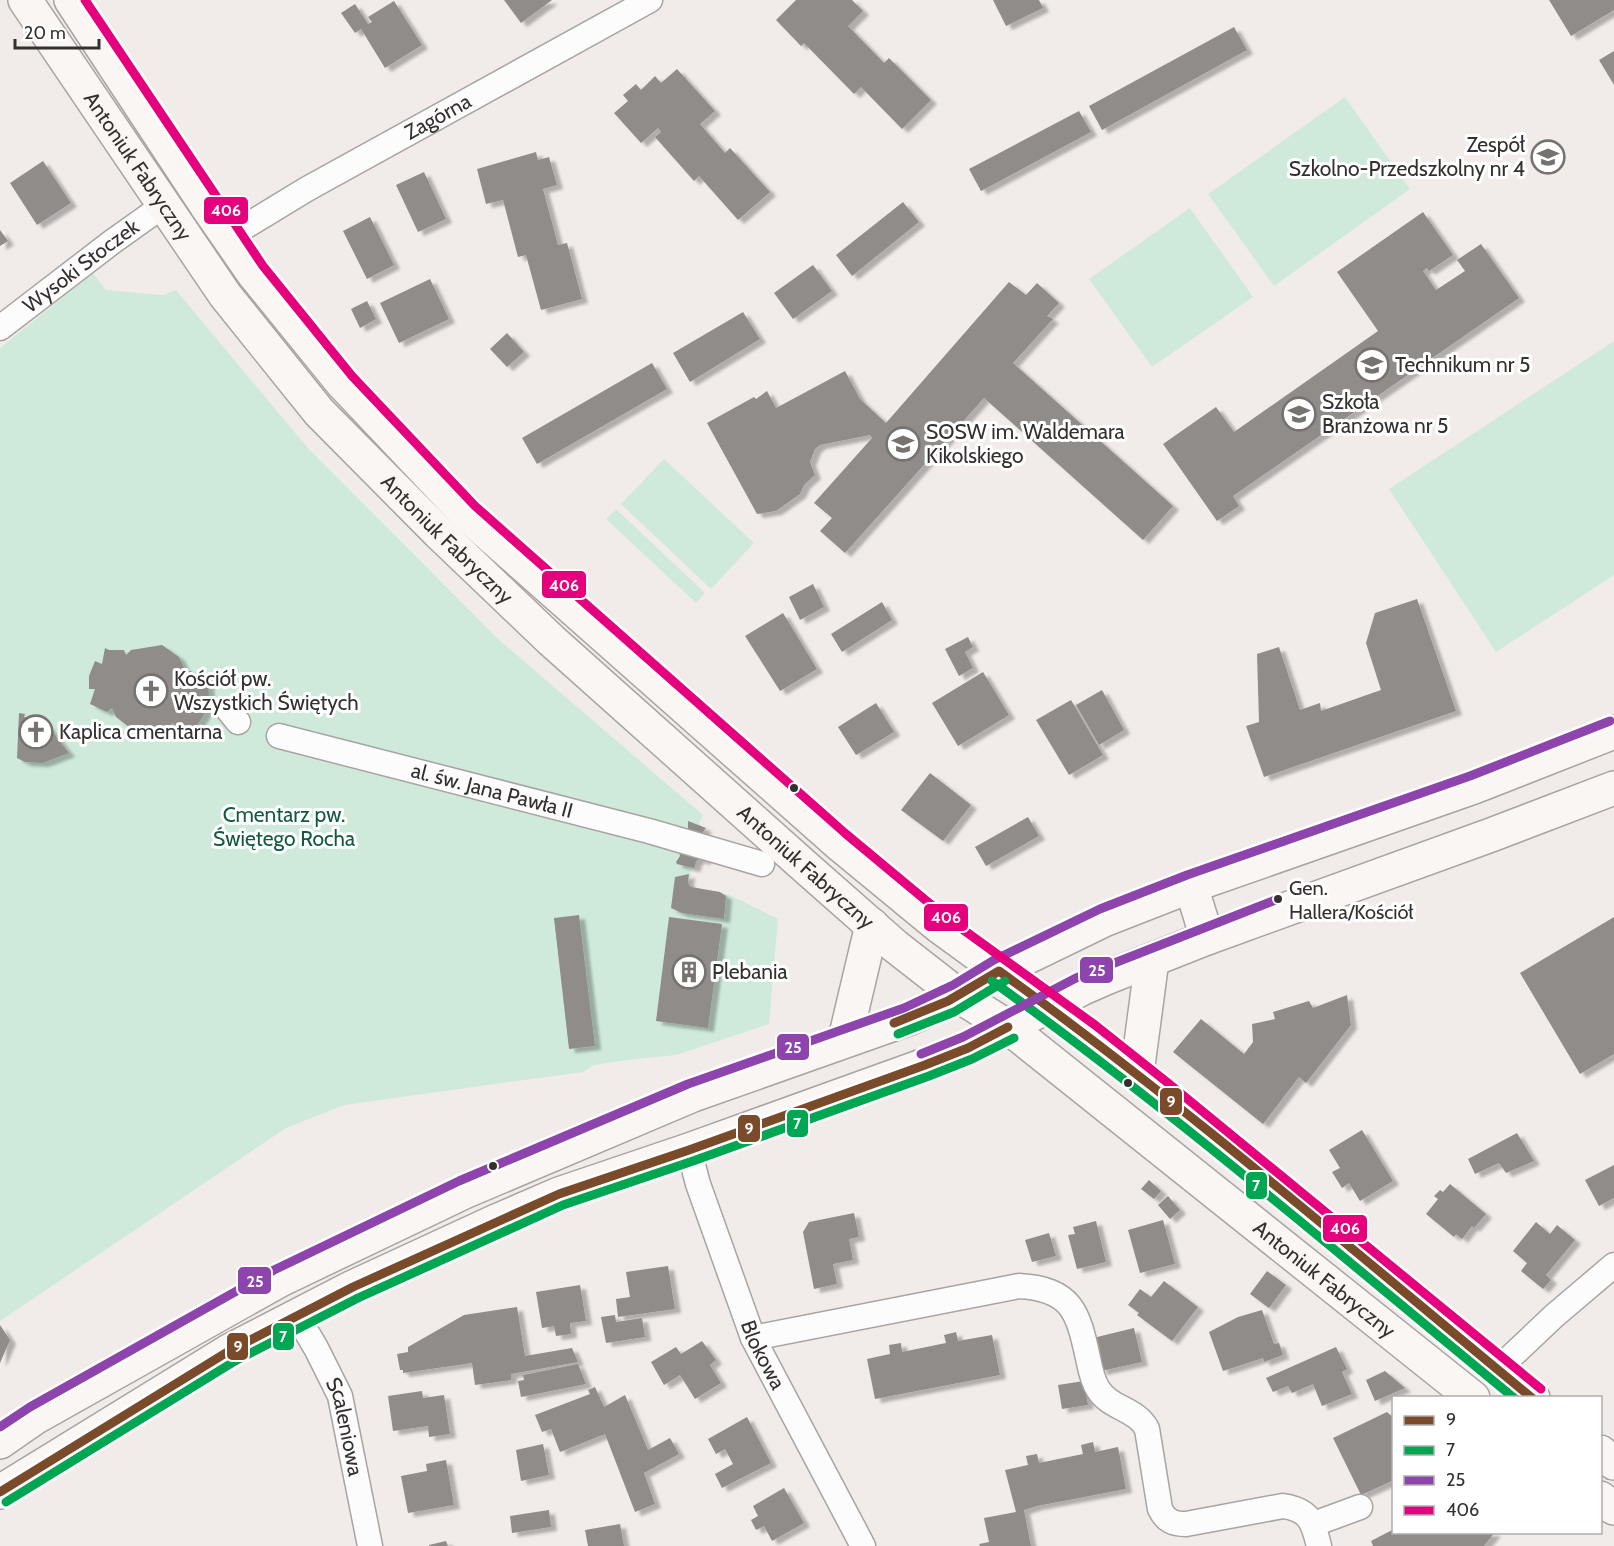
<svg xmlns="http://www.w3.org/2000/svg" width="1614" height="1546" font-family="Cabin,sans-serif">
  <style>
    .green { fill: #cfeadb }
    .building { fill: #8f8c8a; filter: url(#shadow) }
    .lines { fill: none; stroke-linecap: round; stroke-linejoin: round }
    .street-casing { stroke: #a8a4a3; stroke-width: 27 }
    .secondary-casing { stroke: #a8a4a3; stroke-width: 36 }
    .street { stroke: #fdfcfc; stroke-width: 24 }
    .secondary { stroke: #f9f6f3; stroke-width: 33 }
    .bus-1-casing { stroke: #fff; stroke-width: 14 }
    .bus-2-casing { stroke: #fff; stroke-width: 14 }
    .bus-3-casing { stroke: #fff; stroke-width: 14 }
    .bus-4-casing { stroke: #fff; stroke-width: 14 }
    .bus-1 { stroke: #7a4b2a; stroke-width: 9 }
    .bus-2 { stroke: #00a651; stroke-width: 9 }
    .bus-3 { stroke: #8e44ad; stroke-width: 9 }
    .bus-4 { stroke: #e5007d; stroke-width: 9 }
    .bus-dot { fill: #34302f; stroke: #fff; stroke-width: 2 }
    .labels { text-anchor: middle; stroke-width: 6; stroke-linejoin: round; paint-order: stroke }
    .bus-label { font-size: 20px; fill: #34302f; stroke: #fff; text-anchor: start }
    .street-label { font-size: 21px; fill: #34302f; stroke: #fff }
    .poi-label { font-size: 21px; fill: #34302f; stroke: #fff; text-anchor: start }
    .park-label { font-size: 21px; fill: #135a3f; stroke: #fff }
    .line-badge { stroke: #fff; stroke-width: 2 }
    .badge-label { font-size: 16px; text-anchor: middle; font-weight: bold; fill: #fff }
  </style>
  <defs>
    <filter id="shadow"><feDropShadow dx="6" dy="4" stdDeviation="1.5" flood-color="#0004"/></filter>
  </defs>
  <rect width="100%" height="100%" fill="#f1ecea"/>
  <path class="green" d="M1345,97L1410,189L1274,286L1208,194Z
    M1190,208L1253,297L1152,367L1089,279Z
    M93,273L106,290L163,295L176,290L307,447L498,639L703,815L699,823L703,828L695,869L691,868L690,886L732,896L778,919L769,1024L676,1055L626,1060L594,1065L583,1072L344,1105L286,1128L0,1321V348Z
    M1614,341V575L1496,652L1389,489Z
    M664,459L754,543L711,589L621,504Z
    M616,509L705,593L696,603L606,519Z"/>
  <path class="building" d="M504,0H552L521,23Z
    M796,0H852L863,11L848,26L884,63L889,58L931,100L902,129L861,87L854,94L804,43L801,46L776,20Z
    M993,0H1039L1043,8L1006,26Z
    M1549,0H1614V10L1571,36Z
    M394,1L422,45L385,68L361,29L355,33L341,13L355,4L368,24L372,22L368,17Z
    M1234,27L1247,50L1102,130L1089,106Z
    M1614,51V85L1599,60Z
    M677,69L715,111L700,124L725,153L730,148L770,192L738,220L699,176L694,181L655,137L661,132L658,128L641,143L614,113L628,101L623,95L636,84L641,90L655,76L661,83Z
    M1079,111L1091,132L981,191L969,169Z
    M536,152L538,160L549,157L557,185L543,189L558,245L567,243L582,299L541,310L526,255L518,257L503,200L486,204L477,169Z
    M43,161L71,203L37,225L10,183Z
    M424,172L446,219L418,232L396,185Z
    M903,202L919,222L852,276L836,255Z
    M1423,212L1453,255L1429,271L1427,268L1423,271L1436,290L1465,271L1457,260L1481,244L1519,298L1233,496L1239,506L1217,521L1163,444L1216,407L1234,432L1378,331L1337,272Z
    M370,217L394,265L367,279L343,231Z
    M0,230L8,241L0,246Z
    M813,265L832,291L793,319L774,293Z
    M430,279L449,319L399,343L380,303Z
    M1009,282L1026,295L1037,283L1059,303L1047,316L1053,319L1013,363L1173,506L1143,540L984,398L845,553L820,531L832,518L814,503L872,438L870,435L820,445L815,449L810,462L815,475L804,485L800,494L776,511L757,514L707,423L754,397L756,399L767,391L776,408L845,371L860,399L886,423Z
    M367,301L376,319L360,328L351,309Z
    M743,312L760,339L690,382L673,353Z
    M507,333L524,352L507,367L490,349Z
    M652,363L667,389L537,464L522,438Z
    M813,584L824,607L800,620L789,597Z
    M1417,599L1456,711L1264,777L1246,726L1259,722L1257,654L1279,647L1300,710L1320,703L1321,711L1381,690L1366,643L1375,613Z
    M882,602L892,620L842,652L831,634Z
    M783,613L817,669L780,691L745,636Z
    M968,637L973,647L965,652L973,668L959,676L945,649Z
    M162,645L179,657L186,672L190,671L208,678L209,697L205,713L195,729L176,726L173,723L160,733L141,736L116,717L112,708L107,712L90,704L95,689H89V676L95,661L102,664L105,648L109,650H124L126,655L131,650Z
    M983,672L1009,715L958,746L932,703Z
    M1102,690L1124,730L1099,745L1076,705Z
    M1071,700L1103,755L1069,775L1036,720Z
    M876,703L894,732L856,755L838,727Z
    M19,713L25,714L24,717L29,718L30,715L33,716L48,726L69,753L43,763L25,762L17,758Z
    M930,773L971,805L943,841L901,810Z
    M1028,817L1039,836L986,866L975,847Z
    M688,821L706,828L703,832L706,858L704,861L700,859L696,861L695,867L693,868L677,864L676,862L680,856L679,852L688,828Z
    M689,874L688,883L691,887L720,892L726,896L724,919L682,913L671,908L675,877Z
    M579,915L595,1046L569,1049L554,918Z
    M669,917L722,924L708,1028L656,1021Z
    M1614,917V1054L1580,1074L1520,973Z
    M1347,995L1351,1025L1306,1083L1299,1077L1263,1124L1173,1052L1201,1019L1244,1054L1253,1042L1252,1024L1275,1019L1273,1012L1309,1001L1313,1008Z
    M1362,1130L1393,1181L1360,1201L1349,1183L1342,1188L1332,1172L1340,1168L1329,1150Z
    M1517,1133L1534,1161L1506,1173L1499,1163L1475,1174L1468,1159Z
    M1614,1165V1198L1599,1206L1585,1180Z
    M1149,1180L1161,1191L1154,1199L1141,1189Z
    M1450,1184L1486,1214L1474,1228L1472,1226L1462,1239L1456,1234L1454,1237L1426,1214L1438,1199L1434,1196L1440,1190L1443,1192Z
    M1168,1196L1180,1210L1170,1219L1158,1205Z
    M854,1213L859,1237L849,1239L853,1260L833,1264L837,1284L814,1289L803,1232L809,1222Z
    M1163,1220L1175,1264L1140,1273L1128,1230Z
    M1096,1221L1106,1262L1077,1269L1068,1235L1075,1234L1073,1227Z
    M1536,1222L1550,1234L1557,1225L1575,1240L1546,1275L1551,1280L1543,1289L1521,1271L1527,1263L1513,1251Z
    M1049,1233L1056,1256L1032,1262L1025,1240Z
    M668,1266L675,1309L618,1317L616,1299L630,1297L626,1272Z
    M1267,1271L1286,1285L1269,1308L1250,1294Z
    M1164,1281L1198,1307L1172,1341L1137,1315L1139,1313L1128,1305L1140,1289L1151,1297Z
    M580,1285L586,1321L570,1323L571,1334L556,1336L554,1326L542,1328L536,1292Z
    M517,1307L525,1356L572,1348L578,1362L511,1374V1380L475,1385L472,1363L403,1373V1370H400L397,1354L408,1352V1347L464,1315Z
    M1262,1310L1274,1344L1279,1343L1283,1355L1264,1362L1263,1358L1223,1371L1209,1332L1238,1317Z
    M615,1315L616,1322L642,1318L645,1337L606,1343L601,1317Z
    M0,1325L10,1340L0,1363Z
    M1134,1328L1142,1362L1101,1371L1093,1338Z
    M956,1332L958,1341L992,1335L1000,1375L875,1399L867,1359L890,1354L889,1345L901,1343L902,1352L946,1343L944,1335Z
    M702,1341L716,1360L710,1365L721,1383L695,1399L680,1375L664,1385L651,1362L676,1347L681,1354Z
    M1336,1347L1347,1369L1342,1372L1352,1394L1322,1406L1313,1384L1292,1393L1288,1386L1273,1392L1266,1378Z
    M578,1364L586,1384L521,1397L518,1381L524,1380L523,1375Z
    M1385,1371L1405,1388L1375,1401L1366,1380Z
    M1084,1381L1088,1405L1062,1409L1058,1385Z
    M595,1387L604,1407L625,1395L648,1450L670,1438L679,1454L644,1473L655,1504L635,1512L605,1434L560,1452L551,1429L542,1432L535,1415L590,1394L588,1390Z
    M422,1391L423,1398L444,1395L450,1434L429,1437L428,1426L393,1431L388,1396Z
    M1387,1412L1394,1418V1480L1361,1495L1333,1438Z
    M747,1417L771,1463L722,1488L715,1474L733,1464L725,1449L716,1454L708,1439Z
    M1093,1442L1095,1452L1118,1447L1126,1489L1037,1506L1024,1510L1031,1546H980L979,1544L989,1542L984,1518L1016,1512L1005,1470L1028,1465L1026,1456L1037,1454L1039,1463L1083,1454L1081,1445Z
    M543,1444L549,1475L521,1481L516,1450Z
    M446,1460L454,1505L408,1513L401,1476L427,1471L426,1464Z
    M784,1488L804,1523L772,1541L764,1526L756,1530L751,1520L758,1516L753,1506Z
    M549,1510L551,1527L512,1533L510,1516Z
    M620,1524L624,1546H588L585,1530Z
    M1394,1529V1532H1495L1484,1546H1373L1371,1541Z
    M446,1541L448,1546H429V1545Z"/>
  <g class="lines">
    <g class="street-casing">
      <g id="street">
        <path id="s1" d="M228,237L307,189L650,0"/>
        <path id="s2" d="M0,328L112,242L164,205"/>
        <path d="M229,711L238,722"/>
        <path id="s3" d="M279,736L649,831L762,864"/>
        <path id="s4" d="M689,1150L698,1184L753,1338L863,1546"/>
        <path id="s5" d="M297,1316L316,1348L340,1396L370,1546"/>
        <path d="M753,1338L1019,1286C1072,1289 1078,1312 1088,1358C1090,1368 1092,1380 1098,1389C1110,1409 1136,1408 1147,1429L1160,1509C1166,1521 1173,1524 1186,1524L1283,1506C1310,1510 1313,1522 1319,1546"/>
        <path d="M1498,1369L1554,1316L1614,1265"/>
        <path d="M1314,1524L1360,1507"/>
      </g>
    </g>
    <g class="secondary-casing">
      <g id="secondary">
        <path id="s6" d="M25,0L225,295L319,412L438,532L551,640L811,872L895,946L959,996L1008,1027L1473,1398"/>
        <path d="M71,0L206,205L253,273L343,384L467,515L838,843L940,927L1088,1035L1161,1092L1533,1398"/>
        <path d="M1191,886L1207,938"/>
        <path d="M845,1039L872,925"/>
        <path d="M1137,1073L1152,960"/>
        <path d="M0,1442L36,1417L280,1280L464,1192L693,1095L908,1019L959,996L999,971L1104,920L1191,886L1474,787L1614,732"/>
        <path d="M1600,1452L1614,1463"/>
        <path d="M0,1492L229,1351L353,1287L494,1222L559,1194L689,1150L925,1065L968,1048L1081,989L1106,978L1207,938L1491,835L1614,788"/>
        <path d="M1600,1498L1614,1508"/>
      </g>
    </g>
    <use href="#street" class="street"/>
    <use href="#secondary" class="secondary"/>
    <g class="bus-1-casing">
      <path id="bus-1" d="M999,971C1184,1104 1356,1253 1532,1398
        M894,1023L948,1001L999,971
        M0,1492L229,1351L353,1287L559,1194L689,1150L925,1065L968,1048L1008,1027"/>
    </g>
    <g class="bus-2-casing">
      <path id="bus-2" d="M992,981C1173,1111 1341,1256 1514,1398
        M898,1034L954,1012L1005,981
        M6,1502L235,1361L358,1298L563,1205L693,1161L929,1076L972,1059L1014,1038"/>
    </g>
    <g class="bus-3-casing">
      <path id="bus-3" d="M921,1054L963,1037L1076,978L1278,899
        M0,1427L30,1407L274,1270L459,1181L688,1084L904,1008L953,985L994,960L1100,909L1187,875L1470,776L1610,721"/>
    </g>
    <g class="bus-4-casing">
      <path id="bus-4" d="M85,0L263,266L352,376L475,506L846,834L947,918L1095,1025L1168,1083L1541,1389"/>
    </g>
    <use href="#bus-1" class="bus-1"/>
    <use href="#bus-2" class="bus-2"/>
    <use href="#bus-3" class="bus-3"/>
    <use href="#bus-4" class="bus-4"/>
  </g>
  <defs>
    <g id="school-ring" transform="scale(1.725)"><circle r="9.5" fill="#fff" stroke="#767270" stroke-width="1.5"/><path d="M0-5L7-2L0 1L-7-2ZM-4 1L0 2.5L4 1V4Q0 6-4 4Z" fill="#767270"/></g>
    <g id="church-ring" transform="scale(1.725)"><circle r="9.5" fill="#fff" stroke="#767270" stroke-width="1.5"/><path d="M-1.2-6h2.4v3.5h3.3v2.4h-3.3V6h-2.4V-.1h-3.3v-2.4h3.3Z" fill="#767270"/></g>
    <g id="building-ring" transform="scale(1.725)"><circle r="9.5" fill="#fff" stroke="#767270" stroke-width="1.5"/><path d="M-4-6H4V6H1V3H-1V6H-4ZM-2.5-4.3h1.7v1.8h-1.7ZM.8-4.3h1.7v1.8H.8ZM-2.5-1h1.7V.8h-1.7ZM.8-1h1.7V.8H.8Z" fill="#767270"/></g>
  </defs>
  <g fill-rule="evenodd">
    <use href="#school-ring" x="1548" y="157"/>
    <use href="#school-ring" x="1372" y="365"/>
    <use href="#school-ring" x="1299" y="414"/>
    <use href="#school-ring" x="903" y="444"/>
    <use href="#church-ring" x="151" y="691"/>
    <use href="#church-ring" x="36" y="732"/>
    <use href="#building-ring" x="689" y="972"/>
  </g>
  <g class="bus-dot">
    <circle cx="794" cy="788" r="5"/>
    <circle cx="1278" cy="899" r="5"/>
    <circle cx="1128" cy="1083" r="5"/>
    <circle cx="493" cy="1166" r="5"/>
  </g>
  <g class="labels">
    <g class="bus-label">
      <text x="1289" y="895">Gen.<tspan x="1289" dy="24">Hallera/Kościół</tspan></text>
    </g>
    <g class="street-label">
      <text dy="7" stroke="none"><textPath href="#s1" startOffset="242">Zagórna</textPath></text>
      <text dy="7" stroke="none"><textPath href="#s6" startOffset="201">Antoniuk Fabryczny</textPath></text>
      <text dy="7" stroke="none"><textPath href="#s2" startOffset="102">Wysoki Stoczek</textPath></text>
      <text dy="7" stroke="none"><textPath href="#s6" startOffset="687">Antoniuk Fabryczny</textPath></text>
      <text dy="7" stroke="none"><textPath href="#s3" startOffset="220">al. św. Jana Pawła II</textPath></text>
      <text dy="7" stroke="none"><textPath href="#s6" startOffset="1173">Antoniuk Fabryczny</textPath></text>
      <text dy="7" stroke="none"><textPath href="#s6" startOffset="1836">Antoniuk Fabryczny</textPath></text>
      <text dy="7" stroke="none"><textPath href="#s4" startOffset="218">Blokowa</textPath></text>
      <text dy="7" stroke="none"><textPath href="#s5" startOffset="122">Scaleniowa</textPath></text>
    </g>
    <g class="poi-label">
      <text x="1525" y="152" text-anchor="end">Zespół<tspan x="1525" dy="24">Szkolno-Przedszkolny nr 4</tspan></text>
      <text x="1395" y="372">Technikum nr 5</text>
      <text x="1322" y="409">Szkoła<tspan x="1322" dy="24">Branżowa nr 5</tspan></text>
      <text x="926" y="439">SOSW im. Waldemara<tspan x="926" dy="24">Kikolskiego</tspan></text>
      <text x="174" y="686">Kościół pw.<tspan x="174" dy="24">Wszystkich Świętych</tspan></text>
      <text x="59" y="739">Kaplica cmentarna</text>
      <text x="712" y="979">Plebania</text>
    </g>
    <g class="park-label">
      <text x="284" y="822">Cmentarz pw.<tspan x="284" dy="24">Świętego Rocha</tspan></text>
    </g>
  </g>
  <g class="line-badge">
    <rect x="203" y="196" width="46" height="29" rx="6" fill="#e5007d"/>
    <rect x="541" y="570" width="46" height="29" rx="6" fill="#e5007d"/>
    <rect x="923" y="903" width="46" height="29" rx="6" fill="#e5007d"/>
    <rect x="1079" y="956" width="35" height="28" rx="6" fill="#8e44ad"/>
    <rect x="776" y="1033" width="34" height="28" rx="6" fill="#8e44ad"/>
    <rect x="1159" y="1087" width="24" height="29" rx="6" fill="#7a4b2a"/>
    <rect x="786" y="1109" width="23" height="29" rx="6" fill="#00a651"/>
    <rect x="737" y="1114" width="24" height="29" rx="6" fill="#7a4b2a"/>
    <rect x="1245" y="1171" width="23" height="29" rx="6" fill="#00a651"/>
    <rect x="1322" y="1214" width="46" height="29" rx="6" fill="#e5007d"/>
    <rect x="237" y="1266" width="35" height="29" rx="6" fill="#8e44ad"/>
    <rect x="272" y="1322" width="23" height="29" rx="6" fill="#00a651"/>
    <rect x="226" y="1332" width="23" height="29" rx="6" fill="#7a4b2a"/>
  </g>
  <g class="badge-label">
    <text x="226" y="216">406</text>
    <text x="564" y="591">406</text>
    <text x="946" y="923">406</text>
    <text x="1097" y="976">25</text>
    <text x="793" y="1053">25</text>
    <text x="1171" y="1107">9</text>
    <text x="797" y="1129">7</text>
    <text x="749" y="1134">9</text>
    <text x="1256" y="1191">7</text>
    <text x="1345" y="1234">406</text>
    <text x="255" y="1287">25</text>
    <text x="283" y="1342">7</text>
    <text x="238" y="1352">9</text>
  </g>
  <rect x="1392" y="1396" width="210" height="138" fill="#ffffff" stroke="#aeacac" stroke-width="1.5"/>
  <rect x="1404" y="1416" width="30" height="9" fill="#7a4b2a" stroke="#aeacac" stroke-width="1.5"/>
  <text x="1446" y="1426" font-size="18" fill="#34302f">9</text>
  <rect x="1404" y="1446" width="30" height="9" fill="#00a651" stroke="#aeacac" stroke-width="1.5"/>
  <text x="1446" y="1456" font-size="18" fill="#34302f">7</text>
  <rect x="1404" y="1476" width="30" height="9" fill="#8e44ad" stroke="#aeacac" stroke-width="1.5"/>
  <text x="1446" y="1486" font-size="18" fill="#34302f">25</text>
  <rect x="1404" y="1506" width="30" height="9" fill="#e5007d" stroke="#aeacac" stroke-width="1.5"/>
  <text x="1446" y="1516" font-size="18" fill="#34302f">406</text>
  <path d="M15 39v9h84v-9" fill="none" stroke="#34302f" stroke-width="3"/>
  <text x="24" y="39" font-size="18" fill="#34302f" stroke="#ffffff" stroke-width="4.5" paint-order="stroke">20 m</text>
</svg>
